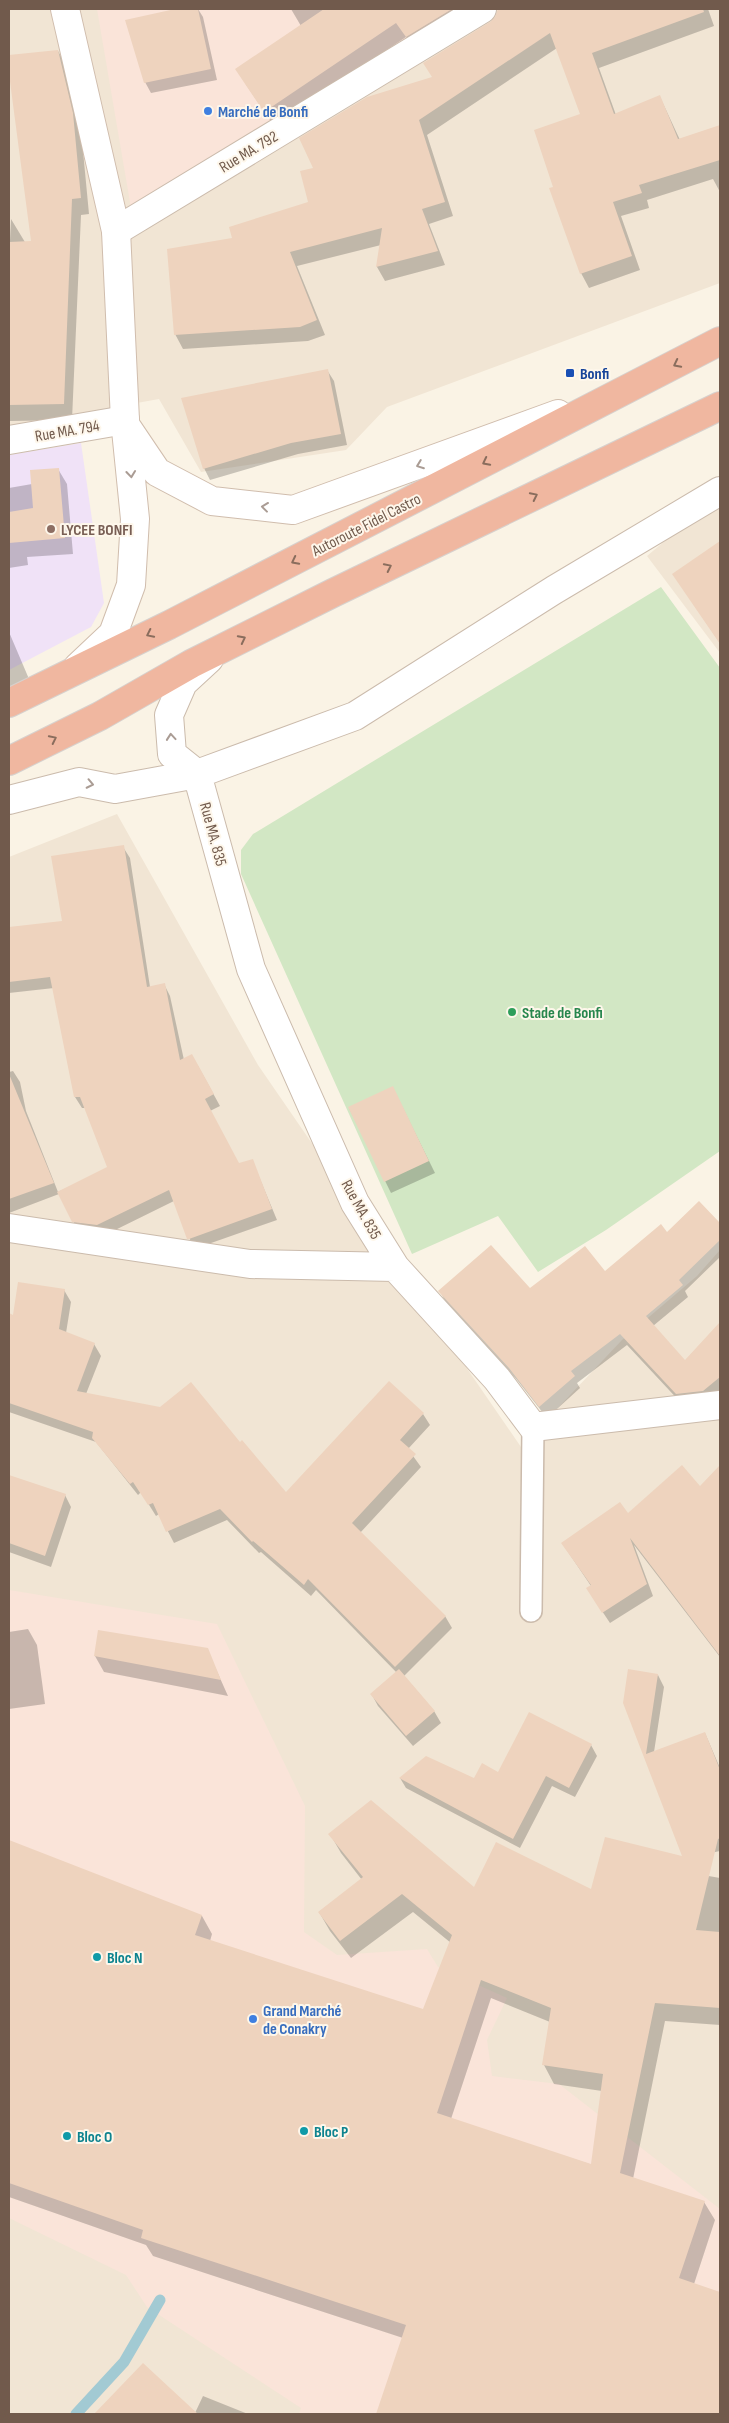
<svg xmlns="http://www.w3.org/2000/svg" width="729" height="2423" font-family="'Sofia Sans Condensed',sans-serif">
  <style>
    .residential { fill: #f1e5d4 }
    .commercial { fill: #fae4d9 }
    .education { fill: #f0e2f7 }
    .green { fill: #d2e7c4 }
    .shadow { fill: #0003; fill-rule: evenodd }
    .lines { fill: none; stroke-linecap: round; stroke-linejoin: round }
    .stream { stroke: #a2cad3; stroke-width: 11 }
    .building { fill: #eed3be; fill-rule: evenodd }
    .lane-casing { stroke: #cbbbac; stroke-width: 24 }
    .street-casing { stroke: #cbbbac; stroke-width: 30 }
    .secondary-casing { stroke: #d0bdad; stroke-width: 30 }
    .highway-casing { stroke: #d7d1cd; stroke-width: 30 }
    .lane { stroke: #fff; stroke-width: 21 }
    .street { stroke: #fff; stroke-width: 28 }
    .secondary { stroke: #fff; stroke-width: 28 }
    .highway { stroke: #f0b7a0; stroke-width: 28 }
    .oneway { stroke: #8a6d5d }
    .oneway2 { stroke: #aa9c94 }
    .shop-dot { fill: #3f7fe0; stroke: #fef7eb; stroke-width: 2 }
    .transit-dot { fill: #1a4fb4; stroke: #fef7eb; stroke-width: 2 }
    .education-dot { fill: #8d6e63; stroke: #fef7eb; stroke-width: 2 }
    .leisure-dot { fill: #2e9e5b; stroke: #fef7eb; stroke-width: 2 }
    .culture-dot { fill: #0f9aa8; stroke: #fef7eb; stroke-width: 2 }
    .labels { text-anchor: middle; stroke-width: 4; stroke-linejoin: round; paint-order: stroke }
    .shop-label { font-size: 16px; font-weight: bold; fill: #366cbe; stroke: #fef7eb; text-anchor: start }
    .street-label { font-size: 16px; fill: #715a4c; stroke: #fef7eb }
    .transit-label { font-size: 16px; font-weight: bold; fill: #164399; stroke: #fef7eb; text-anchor: start }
    .education-label { font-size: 16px; font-weight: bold; fill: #785e54; stroke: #fef7eb; text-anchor: start }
    .leisure-label { font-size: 16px; font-weight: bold; fill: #27864d; stroke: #fef7eb; text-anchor: start }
    .culture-label { font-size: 16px; font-weight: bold; fill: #0d838f; stroke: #fef7eb; text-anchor: start }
  </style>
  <rect width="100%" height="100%" fill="#faf3e5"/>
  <path class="residential" d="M9,9H720V283L387,407L346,450L201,472L159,399L9,426Z
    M720,502V653L647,556L697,514Z
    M117,814L258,1065L521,1447L622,1340L697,1276L720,1250V2414H9V857Z"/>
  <path class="commercial" d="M97,9H469L132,214Z
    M9,1590L217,1624L305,1806L304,1932L337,1955L427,1949L438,1967L507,1998L487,2040L492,2076L559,2084L720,2209V2414H299L301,2408L147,2307L126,2275L9,2218Z"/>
  <path class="education" d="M81,443L104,603L91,627L9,670V455Z"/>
  <path class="green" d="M661,587L720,668V1151L606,1230L538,1272L498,1216L412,1254L241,874V850L253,834Z"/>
  <path class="shadow" d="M181,9H198L203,17L217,80L151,93L145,82L126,21Z
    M291,9H486L415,51L406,37L274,126L245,83L301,26Z
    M495,9H708L714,26L599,68L616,115L660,97L680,140L720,127V192L713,179L647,200L649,208L621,216L640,270L589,288L581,273L555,187L582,115L557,48L427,135L453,216L429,224L445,265L385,281L377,267L381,245L297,266L325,335L308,341L183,349L175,334L234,239L310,203L315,169L433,78L497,17L499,10Z
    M58,51L67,67L81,130L89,214L81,215L72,420L10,421L9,260L11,219L34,257L9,56Z
    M327,370L334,381L347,445L298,454L210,480L204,468Z
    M58,469L67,484L73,554L27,557L28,565L9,568V488L32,484Z
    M720,543V643L674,575Z
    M9,632L29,679L9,689Z
    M123,847L130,858L150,987L164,984L170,996L184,1060L198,1066L220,1106L210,1111L239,1165L252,1160L277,1220L194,1249L174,1201L103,1236L79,1232L59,1194L9,1213V1072L13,1071L20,1082L26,1111L58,1192L109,1168L86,1108H82L75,1097L54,988L9,993V928L63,922Z
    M393,1088L435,1173L391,1193L349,1108Z
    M699,1202L720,1225V1257L685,1291L688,1297L653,1326L684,1362L720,1324V1397L683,1405L627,1345L577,1383L580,1388L547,1418L517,1380L446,1303L440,1291L530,1290L604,1273L667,1233Z
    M64,1290L71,1302L66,1333L94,1344L101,1356L86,1394L240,1443L286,1494L423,1414L430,1425L408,1449L421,1467L360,1533L445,1616L452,1628L404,1676L434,1711L441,1723L413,1746L378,1706L372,1695L397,1673L316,1590L311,1596L261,1552L259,1553L227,1520L174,1543L159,1514L156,1516L141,1492L138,1495L96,1442L9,1412V1314L14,1316Z
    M720,1467V1657L634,1545L653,1596L610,1623L594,1599L591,1586L562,1543L628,1515L700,1488Z
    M9,1476L65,1495L71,1507L51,1567L9,1552Z
    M28,1629L37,1645L45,1704L9,1709V1632Z
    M207,1649L228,1696L104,1672L95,1656Z
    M658,1675L664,1687L654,1752L705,1733L720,1768V1851L686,1858L624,1703Z
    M591,1745L597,1756L575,1797L552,1786L520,1848L406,1788L400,1778L475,1779Z
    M330,1834L474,1889L592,1890L601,1857L720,1878V2025L665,2021L633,2179L704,2202L715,2220L694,2284L720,2293V2414H378L403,2338L153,2256L146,2245L9,2197V1842L202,1916L212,1934L210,1941L423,2011L451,1943L413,1912L351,1958L330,1931L319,1912L362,1880L341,1853ZM491,1998L550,2022L544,2065L554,2084L602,2091L592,2165L451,2119Z
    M143,2365L195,2413L203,2396L248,2414H96Z"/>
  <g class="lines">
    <path class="stream" d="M76,2414L124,2362L160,2300"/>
  </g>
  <path class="building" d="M175,9H198L211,69L144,83L125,20Z
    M324,9H452L406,37L396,23L264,112L235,69Z
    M498,9H703L704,12L592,53L614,114L660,95L678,139L720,125V160L639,185L642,193L613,202L632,256L580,274L549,188L553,187L534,130L580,114L550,33L419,120L445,202L422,209L438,251L376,267L382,228L290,252L317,320L300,327L174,335L167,249L232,238L229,227L308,202L300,171L313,168L299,138L367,97L432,77L423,63L490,22L495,17Z
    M58,50L73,113L81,198L72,199L64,404L9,405V242L31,241L9,74V55Z
    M328,369L341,434L291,443L203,469L181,398Z
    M59,468L65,538L9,543V512L33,508L30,470Z
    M720,541V644L672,574Z
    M124,845L147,987L165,983L180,1060L192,1054L214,1094L205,1099L239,1163L253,1159L272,1209L189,1239H187L169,1190L97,1225L72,1222L57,1192L107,1167L80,1097H74L50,977L9,982V927L62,921L51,856Z
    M9,1074L54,1183L9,1199Z
    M393,1086L429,1161L384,1182L348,1107Z
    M699,1201L720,1223V1240L679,1280L683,1285L646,1316L685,1360L720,1322V1377L703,1391L676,1394L620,1334L571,1371L575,1376L539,1407L509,1368L438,1291L491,1245L530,1288L585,1246L605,1271L661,1224L667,1232Z
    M18,1282L65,1289L59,1329L95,1343L77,1391L160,1407L191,1382L240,1442L242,1440L286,1492L389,1381L424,1413L400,1440L416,1454L352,1523L446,1616L395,1667L308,1579L304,1585L253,1541L252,1542L220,1509L166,1532L153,1503L148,1505L133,1482L130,1484L92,1438L93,1432L9,1403V1313L13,1315Z
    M682,1465L700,1486L720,1465V1656L630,1538L647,1584L602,1613L586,1588L591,1585L561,1543L620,1502L628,1513Z
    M9,1475L66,1494L45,1556L9,1543Z
    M98,1630L208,1648L221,1680L94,1656Z
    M399,1669L435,1711L406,1736L370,1694Z
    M628,1669L658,1674L646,1754L705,1732L720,1770V1838L718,1839L696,1930L720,1932V2008L655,2003L620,2173L705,2201L679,2278L720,2292V2414H376L406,2325L141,2238L143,2230L9,2183V1840L202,1915L195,1935L423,2009L452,1935L402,1894L340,1941L318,1912L363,1877L328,1834L371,1800L474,1887L496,1842L591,1889L605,1837L682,1856L623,1703ZM481,1980L551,2008L542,2065L603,2074L591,2164L437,2113Z
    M529,1712L592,1744L569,1788L546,1776L513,1839L399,1778L426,1756L474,1778L482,1763L498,1772Z
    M143,2363L198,2414H94Z"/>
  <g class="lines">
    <g class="lane-casing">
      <path id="lane" d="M531,1611L533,1427"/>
    </g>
    <g class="street-casing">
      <path id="street" d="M116,231L482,9
        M9,440L125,420
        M197,774L251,969L355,1203L395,1267L497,1379L533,1427L720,1405
        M197,774L172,754L169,715L183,683L209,659
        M9,800L79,782L115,789L197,774L355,716L554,590L720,491
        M9,1228L250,1264L395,1267"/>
    </g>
    <g class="secondary-casing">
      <path id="secondary" d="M65,9L116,231L125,420L135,519L131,585L113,634L78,667
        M128,429L157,472L212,501L293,510L558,414"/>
    </g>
    <g class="highway-casing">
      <path id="highway" d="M9,703L169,625L720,341
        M9,761L100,716L191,664L333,593L720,406"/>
    </g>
    <use href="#lane" class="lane"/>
    <use href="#street" class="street"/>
    <use href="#secondary" class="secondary"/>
    <use href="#highway" class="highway"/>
  </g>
  <defs><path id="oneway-chevron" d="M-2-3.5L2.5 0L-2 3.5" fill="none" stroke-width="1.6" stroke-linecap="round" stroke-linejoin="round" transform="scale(1.25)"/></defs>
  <g class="oneway">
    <use href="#oneway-chevron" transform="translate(677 364) rotate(153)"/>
    <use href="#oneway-chevron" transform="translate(486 462) rotate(153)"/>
    <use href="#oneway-chevron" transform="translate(534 496) rotate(-26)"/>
    <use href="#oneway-chevron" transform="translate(295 561) rotate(153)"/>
    <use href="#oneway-chevron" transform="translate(388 567) rotate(-26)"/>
    <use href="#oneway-chevron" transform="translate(150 634) rotate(154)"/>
    <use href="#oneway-chevron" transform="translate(242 639) rotate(-27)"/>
    <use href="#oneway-chevron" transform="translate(53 739) rotate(-26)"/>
  </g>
  <g class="oneway2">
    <use href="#oneway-chevron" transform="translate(420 465) rotate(159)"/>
    <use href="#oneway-chevron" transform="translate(131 474) rotate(84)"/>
    <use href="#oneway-chevron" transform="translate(265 507) rotate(-173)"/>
    <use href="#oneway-chevron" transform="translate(171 737) rotate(-95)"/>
    <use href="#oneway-chevron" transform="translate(90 784) rotate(12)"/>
  </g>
  <g class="shop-dot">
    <circle cx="208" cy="111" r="5"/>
    <circle cx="253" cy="2019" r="5"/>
  </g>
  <rect class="transit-dot" x="565" y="368" width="10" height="10" rx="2.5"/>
  <circle class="education-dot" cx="51" cy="529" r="5"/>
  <circle class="leisure-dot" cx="512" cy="1012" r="5"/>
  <g class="culture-dot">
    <circle cx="97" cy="1957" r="5"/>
    <circle cx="304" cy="2131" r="5"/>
    <circle cx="67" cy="2136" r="5"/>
  </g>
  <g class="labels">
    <g class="shop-label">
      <text x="218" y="117">Marché de Bonfi</text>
      <text x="263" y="2016">Grand Marché<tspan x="263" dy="18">de Conakry</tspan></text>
    </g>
    <g class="street-label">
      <text transform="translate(248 151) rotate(-31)" y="6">Rue MA. 792</text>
      <text transform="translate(67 430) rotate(-10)" y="6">Rue MA. 794</text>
      <text transform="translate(366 524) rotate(-27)" y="6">Autoroute Fidel Castro</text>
      <text transform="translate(214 834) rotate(75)" y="6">Rue MA. 835</text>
      <text transform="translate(362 1209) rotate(61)" y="6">Rue MA. 835</text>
    </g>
    <g class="transit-label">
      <text x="580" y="379">Bonfi</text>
    </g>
    <g class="education-label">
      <text x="61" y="535">LYCEE BONFI</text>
    </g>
    <g class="leisure-label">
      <text x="522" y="1018">Stade de Bonfi</text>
    </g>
    <g class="culture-label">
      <text x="107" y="1963">Bloc N</text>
      <text x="314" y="2137">Bloc P</text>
      <text x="77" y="2142">Bloc O</text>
    </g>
  </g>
  <rect width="729" height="2423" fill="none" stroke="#715a4c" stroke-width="20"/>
</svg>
